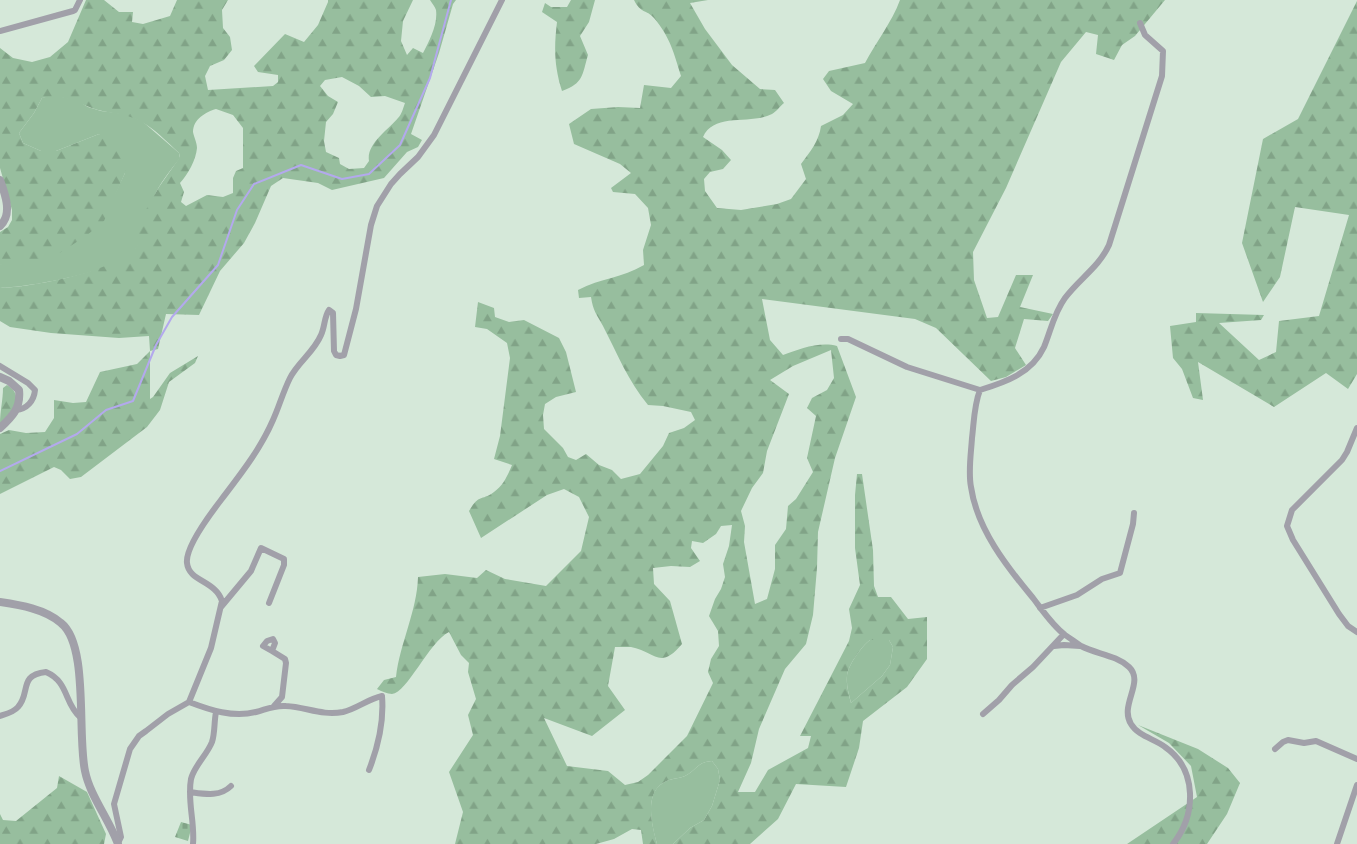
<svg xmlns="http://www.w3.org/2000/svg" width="1357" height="844" font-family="Jost,sans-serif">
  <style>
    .grass { fill: #97be9e }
    .forest { fill: url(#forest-firs); fill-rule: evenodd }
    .cemetery { fill: url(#cemetery-stones) }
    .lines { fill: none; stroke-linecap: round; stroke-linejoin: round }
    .stream { stroke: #b3a9ed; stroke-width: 2 }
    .minor { stroke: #a1a0a9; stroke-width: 6 }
    .tertiary { stroke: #a1a0a9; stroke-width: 8 }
  </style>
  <defs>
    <pattern id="forest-firs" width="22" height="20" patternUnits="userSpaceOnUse" patternTransform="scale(1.25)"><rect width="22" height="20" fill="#97be9e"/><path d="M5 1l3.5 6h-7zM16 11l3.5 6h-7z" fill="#81a387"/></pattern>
    <pattern id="cemetery-stones" width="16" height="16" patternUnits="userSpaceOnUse" patternTransform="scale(1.25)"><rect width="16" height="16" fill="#97be9e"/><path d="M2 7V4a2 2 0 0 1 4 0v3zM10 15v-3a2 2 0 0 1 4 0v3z" fill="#81a387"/></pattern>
  </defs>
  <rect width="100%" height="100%" fill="#d5e8d9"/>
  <path class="grass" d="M53,95L76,100L88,107L101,111L125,114L142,121L179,153L180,158C170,171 159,184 153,199C148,211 142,242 135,250C118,272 28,287 0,288V265L115,194L125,173L99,134L56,151H41L23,143L19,133L34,113L42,98Z
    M870,640H889L893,647L890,665L882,676L851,703C849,694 846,685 847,676C848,665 862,646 870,640Z
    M712,761L718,769L720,780L712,806L704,820L690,828L673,844H657C652,826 644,794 663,783C670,778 678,779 685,776C697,770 697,762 712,761Z"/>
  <path class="forest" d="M86,0H104L119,12H133L132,22L143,24L170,16L177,0H228L222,10L223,28L230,37L232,50L224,60L210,66L205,76L208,90L273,86L278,82V75L258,72L254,66L285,34L304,42L318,25L328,2V0H413L403,21L401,41L407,55L413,48L423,53C429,41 438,25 436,10C435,7 432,3 430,0H456L453,4L439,53L411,134L422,140L418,147L407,152L384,178L332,190L318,183L283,178L271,186L255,223L244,243L220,271L199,315L166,314L158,349L150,351V399L153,397L170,373L198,356L195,363L169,382L160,410L147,427L81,477L70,479L61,470L54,467L0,494V434L9,430L26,433L45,432L54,418V400L73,403L86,402L100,372L137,364L150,351L149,336L119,338L51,333L10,327L0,321V288C33,287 109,272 133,251C137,248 138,242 140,238L135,229L159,187L180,157L179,153C167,142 154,128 140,121C125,113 113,114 98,110C77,104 66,93 42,98L34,113L19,133L23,143L41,151H56L99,134L109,141L127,161L125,173L104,221L86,236L58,254L41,261L0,265V232L8,227L12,220V210L0,168V48L13,58L32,62L50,57L68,42ZM342,77L359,86L371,97L385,96L405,103C403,108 402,114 398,118C389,129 366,144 369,161L364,168L349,169L340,164L339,158L326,152L324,141L326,122L333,114L338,102L328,96L320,86L325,80ZM216,109L233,115L243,128V168L236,171L233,178V193L223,197L207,195L186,206L181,202L184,192L180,183C188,174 196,160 197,148C197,143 194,137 193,132C193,119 206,112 216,109Z
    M571,0H595L589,22L580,36L588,55C582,75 584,83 562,91C554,66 554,47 557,22L542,12L545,3L551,7H567Z
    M634,0H708L690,3L705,29L732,65L760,89L775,90L784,103C780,106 776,112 772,114C750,125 714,112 703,137L722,150L731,160L723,169L710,172L704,179L705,191L717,208L741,210L777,204L791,199L806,179L801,164C810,152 819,141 821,126L843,115L853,104L831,91L823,79L829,71L865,63C876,42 892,22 900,0H1165L1135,36L1122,45L1114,60L1096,54L1098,35L1086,32L1061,62L1006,188L973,252L974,280L987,318L998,317L1016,275H1033L1020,307L1053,314L1048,321L1024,319L1015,348L1026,365L1006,377L991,381L936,328L915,319L762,299L770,340L783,355C799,349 820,341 837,346L856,397L835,458L818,532L817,568L813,615L806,644L785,669L759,729L751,763L738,792H755L768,770L808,748L811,736H800L849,641L852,628L849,609L860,585L855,548V495L857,474H862L873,550L874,586L878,597H891L908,619L927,617V659L907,687L863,721L859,748L846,787L796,784L778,819L750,844H673L690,828L704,820L712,806L720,780L718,769L712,761C697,762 697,770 685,776C678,779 670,778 663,783C644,795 652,825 657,844H643L641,830L632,829L614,839L596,844H455L463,812L449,772L473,735L468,715L476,699L468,672L469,663L461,655L449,632C429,642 407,693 392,694C388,694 381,691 377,689L384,680L396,677C400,643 417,611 418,577L445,574L477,578L486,570L505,579L546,586L581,551L589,517L579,497L564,489L547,495L481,538L469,511C480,493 480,502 494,492C503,486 508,475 512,465L494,459L500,436L510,358L507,343L487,329L475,327L478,302L494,308L495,317L509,322L524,320L559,338L566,352L576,392L556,397L545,404L543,415L544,429L563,448L568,457L576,460L586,454L599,465L612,470L621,479L640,474L663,446L669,433L684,428L695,420L691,412L663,406L648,405C628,381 617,353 603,326C597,315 593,311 591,297L579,298L578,290C601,278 622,278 644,265L643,250L651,225L648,208L635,194L613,192L611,188L631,173L620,164L574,144L569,124L591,109L618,107L640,108L644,85L671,88L681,76C674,53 670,37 654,18C646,9 641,14 634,0ZM831,350L834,378L827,390L812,398L807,408L816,416L807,458L813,472L796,499L788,506L786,529L775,545V569L767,599L755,604L744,542L745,526L741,511L752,488L763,473L767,451L789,394L770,380L793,366ZM732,525L729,546L723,564L725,577L721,589L715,599L709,616L718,631L719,646L711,659L708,672L713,683L687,736L648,775L638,782L625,785L608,771L567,766L544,718L592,736L625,710L608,686L615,647C620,647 626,647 631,647C654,651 660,671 682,644L670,601L654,584L653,568L671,566L690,567L700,561L691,548L692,541L703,543L716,534L721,526ZM870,640H889L893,647L890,665L882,676L851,703C849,695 846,684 847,676C848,665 862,646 870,640Z
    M1357,1V374L1348,389L1326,373L1274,407L1198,362L1203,400L1193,398L1182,369L1173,358L1170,326L1196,322V313L1264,315L1261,320L1219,323L1259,360L1276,352L1279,321L1319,316L1349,215L1295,207L1280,277L1263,302L1242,243L1263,139L1298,119Z
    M7,385C26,396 11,413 0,424C0,411 3,400 3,388Z
    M1138,725L1198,749L1228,768L1240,783L1227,814L1207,844H1127L1197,797L1191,766L1169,743Z
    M59,776L87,792L106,834L104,844H0V814L3,820L16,821L57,788Z"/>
  <path class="cemetery" d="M181,822L192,825L188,841L175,837Z"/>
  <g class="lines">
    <path class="stream" d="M0,471L77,434L106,410L133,401L156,345L172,317L218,265L237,210L254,184L301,165L342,179L369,174L400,145L430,78L451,0"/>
    <path class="minor" d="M0,31L73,11L75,10L80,0
      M841,339H848L907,367L980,390
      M0,366L28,383L35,390C34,401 27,409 16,410
      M980,390C974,405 974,422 972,438C971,454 968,472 971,487C977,529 1007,567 1033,598C1043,611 1052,625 1065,635C1070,638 1076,643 1081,646C1096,654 1116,655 1129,667C1145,682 1119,705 1131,724C1138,736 1155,739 1165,747C1198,770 1196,815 1173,844
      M980,390C1006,382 1032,373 1044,347C1051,330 1054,313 1065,298C1079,279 1099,267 1109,245L1162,76L1163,51L1145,35L1140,23
      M1357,428L1347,452L1342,460L1292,510L1287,526L1293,540L1339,614L1348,626L1357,632
      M221,607L251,571L261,548L284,559V565L269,603
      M1040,608L1077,595L1102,579L1120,573L1133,524L1134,513
      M1054,646L1064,645L1080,646
      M272,651L263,646L267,641L273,639L275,643L272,651L285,659L286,663L282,697L274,706
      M189,702C210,710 233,718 256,712C267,709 274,705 286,706C306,707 322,716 343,712C356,709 368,699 382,696C384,720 378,747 369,770
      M983,714L999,700L1012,685L1033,667L1064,634
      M0,716C6,714 14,712 18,707C31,693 18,675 46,672C69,682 64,703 80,717
      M1275,749L1283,742L1288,740L1304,743L1316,741L1357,759
      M190,792C205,794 220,797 231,786
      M118,843L121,837L114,804L130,749L139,736L146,731L168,714L189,702L211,648L222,601C215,580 189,582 187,563C185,547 211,513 221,500C240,475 260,450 273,420C279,407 283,392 290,378C298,362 314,352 321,335C325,327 324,317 329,310L333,313L334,351L336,355L340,356L344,355L356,309L371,225L377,206L391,184L400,174L418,157L434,135L502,0
      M193,844C195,822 187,801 191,779C194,766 207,755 212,742C215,733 214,722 216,712
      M1337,844L1357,785"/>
    <path class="tertiary" d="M0,180C5,194 13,214 0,226
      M0,377L9,381L19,390C21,408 12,417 0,428
      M0,602C20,605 45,609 61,623C89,645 77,734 85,771C90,796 109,819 118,844"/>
  </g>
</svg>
